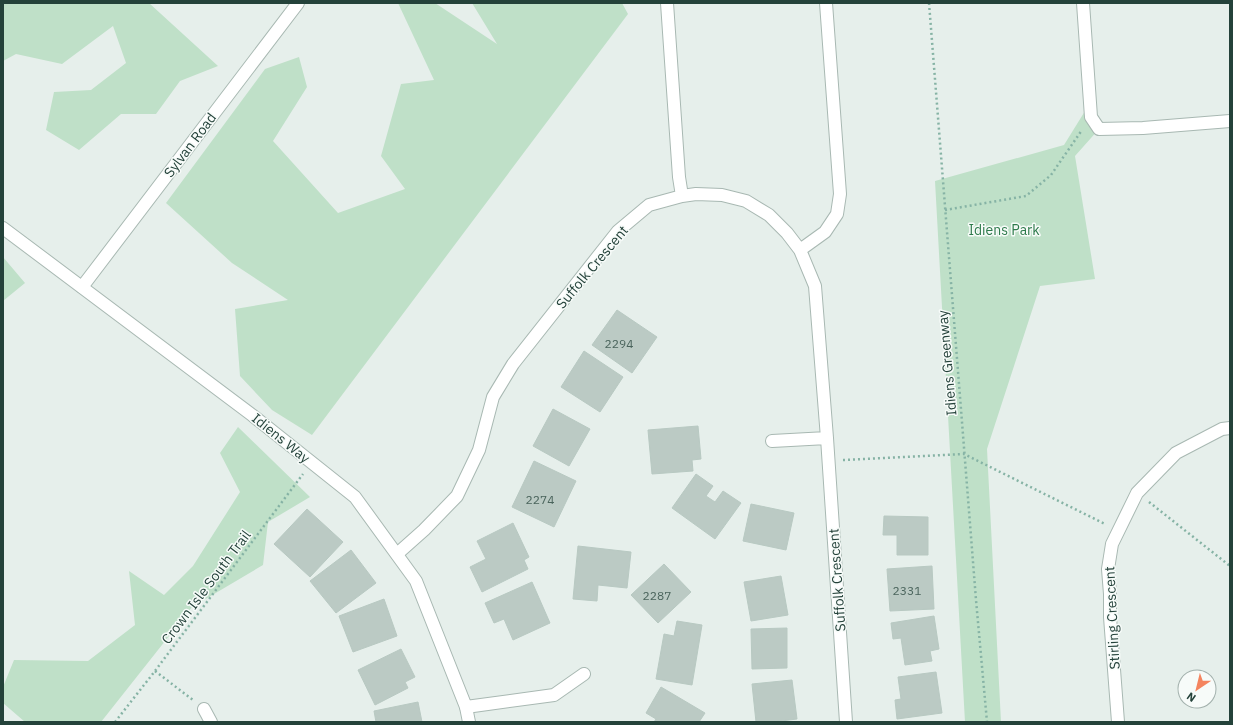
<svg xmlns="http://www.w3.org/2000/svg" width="1233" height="725" font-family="'IBM Plex Sans',sans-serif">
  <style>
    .green { fill: #bfe0c8 }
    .building { fill: #bbcac4; stroke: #b8c9c2 }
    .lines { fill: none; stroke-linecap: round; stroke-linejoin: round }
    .minor-casing { stroke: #a8b8b2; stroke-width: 14 }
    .tertiary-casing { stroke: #a8b8b2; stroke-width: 14 }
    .path { stroke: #86b3a5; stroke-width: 2.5; stroke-dasharray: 2 3; stroke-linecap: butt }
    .minor { stroke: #fff; stroke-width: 12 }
    .tertiary { stroke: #fff; stroke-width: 12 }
    .labels { text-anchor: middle; stroke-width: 3; stroke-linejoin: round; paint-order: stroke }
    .number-label { font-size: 12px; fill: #4a645c }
    .street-label { font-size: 14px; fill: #24423a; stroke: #f7fbf9 }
    .park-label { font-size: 14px; fill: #2d7a4b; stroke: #f7fbf9 }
  </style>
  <rect width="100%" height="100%" fill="#e6efeb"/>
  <path class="green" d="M3,3H149L218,66L180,81L156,114H121L79,150L46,130L54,92L91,90L126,63L113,26L62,64L16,54L3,61Z
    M398,3H435L497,44L472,3H622L628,14L312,435L272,410L240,376L235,309L288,300L232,263L166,203L265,69L299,57L307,87L273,141L338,213L405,189L381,156L401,84L434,80Z
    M1090,103L1099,129L1075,156L1095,279L1040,286L987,449L1001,722H965L935,181L1064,145Z
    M3,257L25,283L3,301Z
    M238,427L310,497L268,522L263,565L192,607L101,722H25L3,703V687L14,660L88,661L135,625L129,571L164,595L193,566L240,492L220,453Z"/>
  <path class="building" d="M617,310L657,337L632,373L592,345Z
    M584,351L623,377L600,412L561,387Z
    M553,409L590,429L569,466L533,446Z
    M698,426L701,459L692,460L693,471L652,474L648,430Z
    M534,461L576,481L554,527L512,507Z
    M696,474L713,486L706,496L715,502L723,491L741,503L715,539L672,508Z
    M751,504L794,513L786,550L743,541Z
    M307,509L343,542L310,577L274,544Z
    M884,516L928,517V555H897V535H883Z
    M513,523L529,557L524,560L528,569L482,592L470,567L486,559L477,541Z
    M578,546L631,552L627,588L598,585L597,601L573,599Z
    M351,550L376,583L336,613L310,581Z
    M664,564L691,592L658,623L631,595Z
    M932,566L934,609L890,611L887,569Z
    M781,576L788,615L751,621L744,582Z
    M532,582L550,623L513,640L504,619L494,623L485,603Z
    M384,599L397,636L353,652L339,616Z
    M934,616L939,649L930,651L932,661L905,665L901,638L893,639L891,623Z
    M677,621L702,625L692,685L656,679L664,634L674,636Z
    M787,628V668L752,669L751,629Z
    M401,649L415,677L405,682L408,688L375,705L358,670Z
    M936,672L942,713L897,719L895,700L901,699L898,677Z
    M792,680L797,719L773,722H756L752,684Z
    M661,687L705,713L699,722H654L656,719L646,713Z
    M418,702L422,722H376L374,711Z"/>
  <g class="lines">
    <g class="minor-casing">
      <path id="minor" d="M667,3L679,177L682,196
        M1083,3L1091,117L1099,129L1143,128L1230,121
        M800,250L825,232L837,214L840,194L826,3
        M82,287L298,3
        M772,441L827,438
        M397,554L424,530L457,496L479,450L493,397L513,364L618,231L649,205L682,196L696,194L722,195L746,201L769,215L787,233L800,250L815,286L827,438L846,722
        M466,707L554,695L584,674
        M204,709L211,722
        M1118,722L1110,617V594L1108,569L1112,544L1137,493L1176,453L1222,429L1230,428"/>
    </g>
    <g class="tertiary-casing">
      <path id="tertiary" d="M3,228L252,415L355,497L416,581L466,707L469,722"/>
    </g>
    <path class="path" d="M929,3L976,600L987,722
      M945,210L1026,196L1051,175L1082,130
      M843,460L964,454L1105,524
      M1149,502L1230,566
      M155,671L193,700
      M115,722L155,671L303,474"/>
    <use href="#minor" class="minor"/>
    <use href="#tertiary" class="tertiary"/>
  </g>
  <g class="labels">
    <g class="number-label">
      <text x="619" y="348">2294</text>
      <text x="540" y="504">2274</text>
      <text x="907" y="595">2331</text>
      <text x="657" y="600">2287</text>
    </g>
    <g class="street-label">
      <text transform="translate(190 145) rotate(-53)" y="5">Sylvan Road</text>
      <text transform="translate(592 267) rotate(-50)" y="5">Suffolk Crescent</text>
      <text transform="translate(947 363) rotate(-95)" y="5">Idiens Greenway</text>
      <text transform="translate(281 438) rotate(39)" y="5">Idiens Way</text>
      <text transform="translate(837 580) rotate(-94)" y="5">Suffolk Crescent</text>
      <text transform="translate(206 587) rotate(-53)" y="5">Crown Isle South Trail</text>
      <text transform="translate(1112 618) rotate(-93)" y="5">Stirling Crescent</text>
    </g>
    <g class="park-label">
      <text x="1004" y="235">Idiens Park</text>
    </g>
  </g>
  <rect width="1233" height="725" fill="none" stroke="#24423a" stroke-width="8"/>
  <g transform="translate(1197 689) rotate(215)"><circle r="19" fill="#f7fbf9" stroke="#a3b1ad"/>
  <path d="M0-3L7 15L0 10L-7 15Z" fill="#f4845f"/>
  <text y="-6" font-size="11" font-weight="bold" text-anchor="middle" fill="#24423a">N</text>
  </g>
</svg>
